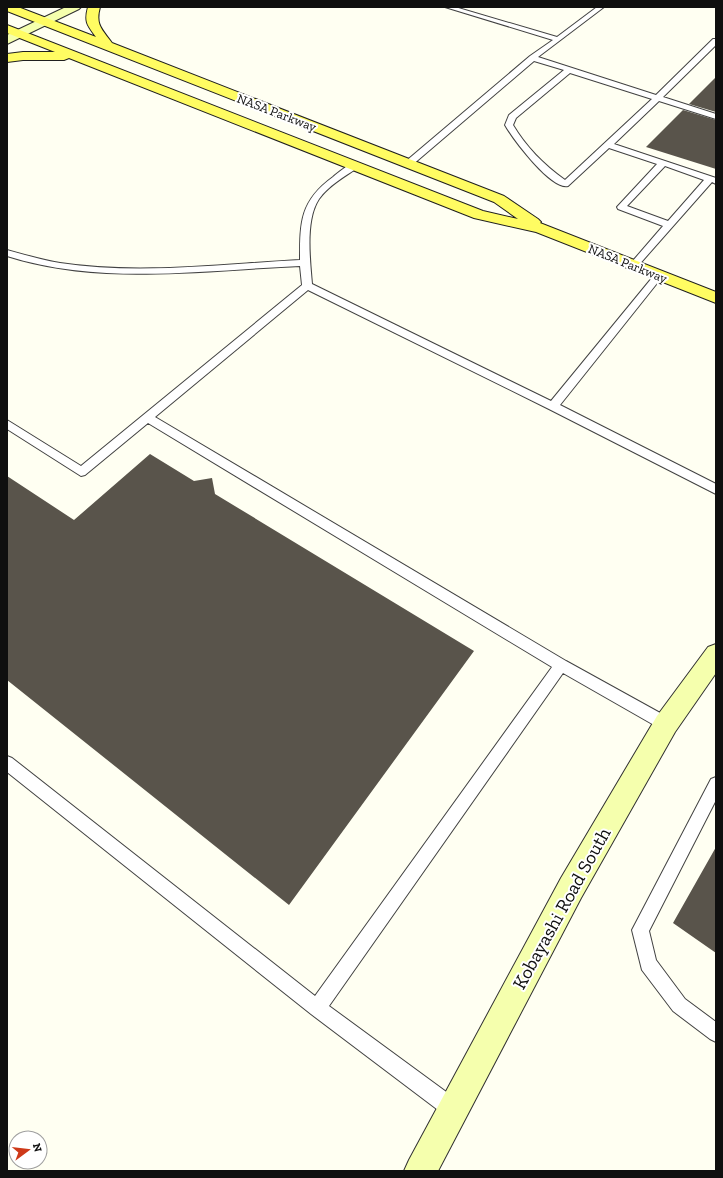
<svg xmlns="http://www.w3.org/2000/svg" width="723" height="1178" font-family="'Zilla Slab',serif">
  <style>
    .building { fill: #59544b }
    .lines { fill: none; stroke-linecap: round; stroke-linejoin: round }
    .lane-casing { stroke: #424242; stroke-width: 2 }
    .secondary-casing { stroke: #313131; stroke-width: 2 }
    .primary-casing { stroke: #202020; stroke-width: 2 }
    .lane { fill: #fff; fill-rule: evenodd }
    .secondary { fill: #f5ffad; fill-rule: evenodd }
    .primary { fill: #fffc62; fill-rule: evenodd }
    .labels { text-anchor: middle; stroke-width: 4; stroke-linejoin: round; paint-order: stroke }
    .far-street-label { font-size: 13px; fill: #0f0f0f; stroke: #fff }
    .near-street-label { font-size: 19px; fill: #0f0f0f; stroke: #fff }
  </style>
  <rect width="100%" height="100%" fill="#fffff2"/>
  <path class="building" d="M716,77V112L689,104Z
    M683,110L716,120V169L646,147Z
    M150,454L194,481L212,478L215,494L474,651L289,905L7,680V476L74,520Z
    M716,847V953L673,923Z"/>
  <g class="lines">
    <g class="lane-casing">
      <path id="lane" d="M445,7H455L557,37L597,7H604L538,57L656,95L713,39H716V45L663,97L716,114V119L659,101L614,144L716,178V184L712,182L637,267H631L629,265L631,263L663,226L618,209L617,207L657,164L609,148L568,186C551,190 513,139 505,125L509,115L564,70L534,61L411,166H405L404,164L405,162L530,56L553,40ZM570,73L652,99L565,180C544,165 526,147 513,125L516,118ZM665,166L704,180L668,221L627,206Z
        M354,163L357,164L358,166L357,168C344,177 328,186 319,199C305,220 310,260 312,284L551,401L656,273H662L664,275L662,277L560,405L716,484V494L549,409L308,290L155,417L566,661L671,719L673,724L671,729L666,731L661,729L563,673L329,1006L460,1102L462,1109L460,1116L453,1118L446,1116L311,1014L7,772V756L12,758L315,996L552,667L148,423L85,475L81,476L7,429V420L81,466L302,285L300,266C204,270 101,286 7,256V250C25,255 42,260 60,263C138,275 222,264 300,260C300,222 300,201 333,177C339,172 347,165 354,163Z
        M716,777V800L649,931L656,960L685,999L716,1022V1042L710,1039L673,1011L642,970L632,930L711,779Z"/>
    </g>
    <g class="secondary-casing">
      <path id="secondary" d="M66,7H81L79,9L7,44V35Z
        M716,644V673L675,732L581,898L438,1171H404L409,1160L561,878L657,716L708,647Z"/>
    </g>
    <g class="primary-casing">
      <path id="primary" d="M7,7H18L96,37C87,25 84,22 88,7H100C95,25 102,29 112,43L504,196L538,219L541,222L540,223L716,292V303L536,232L474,218L69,58L64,60H23L7,62V54L23,52H55L7,33V25L483,211L518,219L494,202L7,11Z"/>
    </g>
    <use href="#lane" class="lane"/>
    <use href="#secondary" class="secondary"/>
    <use href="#primary" class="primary"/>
  </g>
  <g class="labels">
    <g class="far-street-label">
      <text transform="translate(277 112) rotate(21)" y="5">NASA Parkway</text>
      <text transform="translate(628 263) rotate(22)" y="5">NASA Parkway</text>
    </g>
    <g class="near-street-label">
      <text transform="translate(561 908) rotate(-61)" y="7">Kobayashi Road South</text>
    </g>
  </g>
  <rect width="723" height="1178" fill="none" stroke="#0f0f0f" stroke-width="16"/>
  <g transform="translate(28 1150) rotate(75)"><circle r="19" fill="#ffffff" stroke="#9f9f9f"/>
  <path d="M0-3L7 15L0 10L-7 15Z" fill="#ce3919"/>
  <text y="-6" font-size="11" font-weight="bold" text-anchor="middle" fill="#0f0f0f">N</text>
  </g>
</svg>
